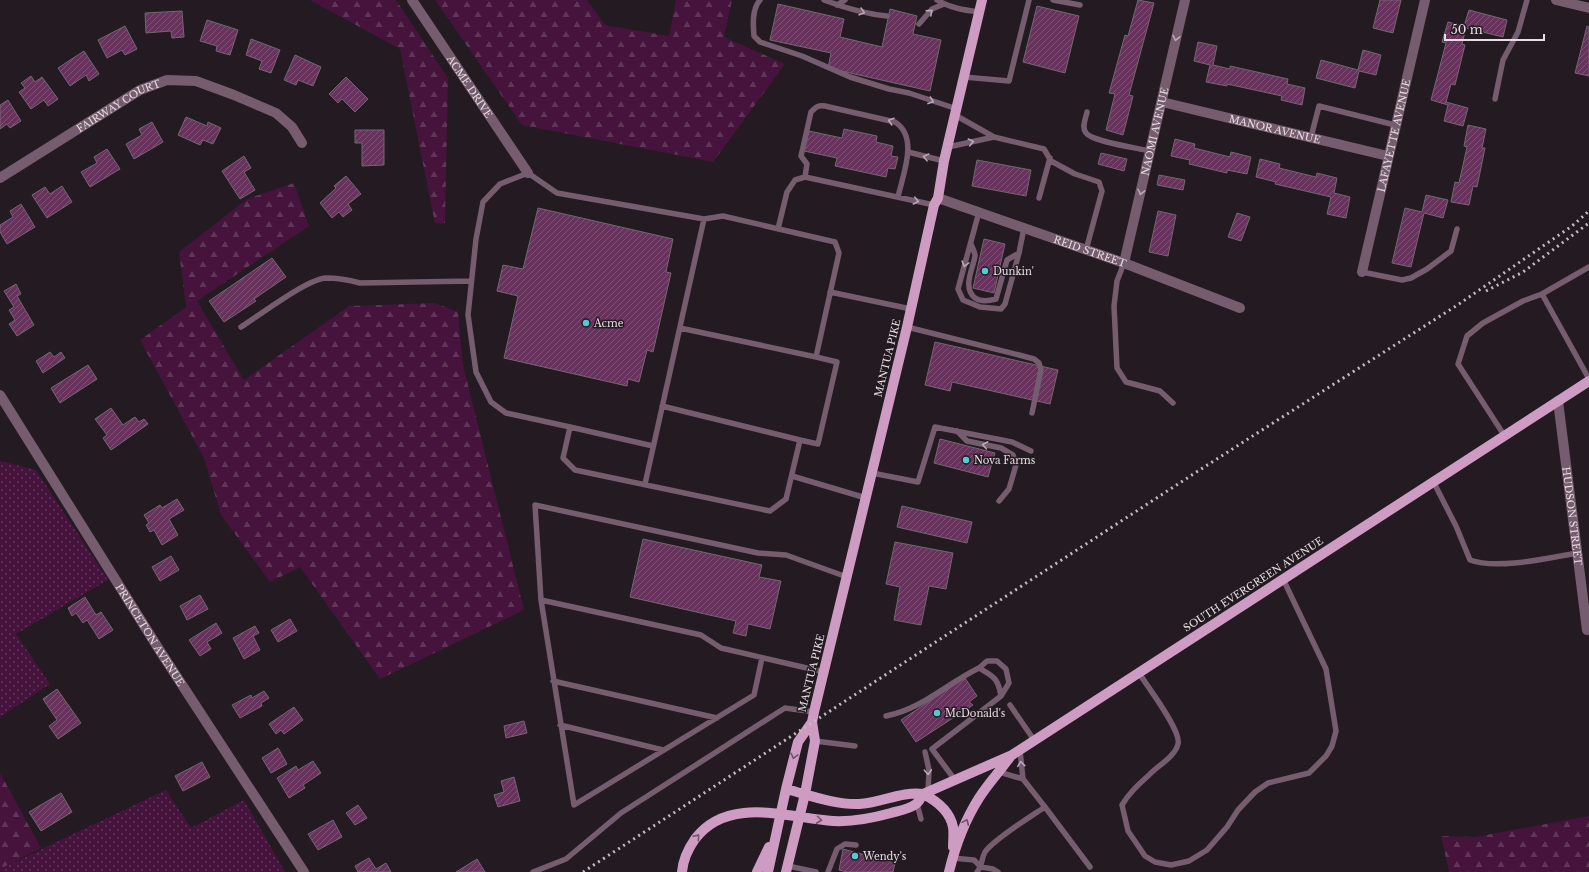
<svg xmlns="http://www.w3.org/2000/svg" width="1589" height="872" font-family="'Libre Baskerville',serif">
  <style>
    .grass { fill: url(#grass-dots) }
    .forest { fill: url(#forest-firs) }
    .building { fill: url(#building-hatch); stroke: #736770 }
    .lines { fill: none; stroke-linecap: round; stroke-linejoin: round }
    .service { stroke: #755c6f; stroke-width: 5.5 }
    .minor { stroke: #755c6f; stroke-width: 10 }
    .primary { stroke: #ce9bc2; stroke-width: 10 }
    .rail { stroke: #c3bbc1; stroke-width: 3; stroke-dasharray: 2 4; stroke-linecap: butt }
    .oneway { stroke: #b8aab5 }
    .oneway2 { stroke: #705469 }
    .poi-dot { fill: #51ccd1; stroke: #241a21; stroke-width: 1.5 }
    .labels { text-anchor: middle; stroke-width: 3; stroke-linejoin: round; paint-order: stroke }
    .street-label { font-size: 10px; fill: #e5dee3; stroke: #241a21 }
    .poi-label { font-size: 10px; fill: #e5dee3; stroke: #241a21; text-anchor: start }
  </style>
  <defs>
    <pattern id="grass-dots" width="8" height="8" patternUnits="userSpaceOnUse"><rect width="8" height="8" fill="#45133c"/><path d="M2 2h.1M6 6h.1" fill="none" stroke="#603558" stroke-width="1.8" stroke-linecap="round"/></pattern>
    <pattern id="forest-firs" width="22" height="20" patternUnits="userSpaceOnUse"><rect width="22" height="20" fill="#45133c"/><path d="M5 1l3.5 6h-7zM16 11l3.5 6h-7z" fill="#603558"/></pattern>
    <pattern id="building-hatch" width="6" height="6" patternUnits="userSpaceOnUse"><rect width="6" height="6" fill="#67335d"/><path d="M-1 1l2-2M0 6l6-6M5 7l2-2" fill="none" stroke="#7d5074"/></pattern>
  </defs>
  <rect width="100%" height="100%" fill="#241a21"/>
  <path class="grass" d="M0,461L36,470L108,580L16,634L50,684L0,717Z
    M166,790L191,828L244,800L285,872H0V869Z"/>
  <path class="forest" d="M310,0H396L448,78L445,223L435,224L400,49Z
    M435,0H587L605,25L669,36L676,0H732L724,37L785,64L713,162L522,125Z
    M294,183L309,226L197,301L244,380L349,306L435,303L458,312L463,365L524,610L380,679L300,567L270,582L221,515L204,458L140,340L186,307L179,252L247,199Z
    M0,773L41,848L0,869Z
    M1589,816V872H1449L1441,836L1475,837Z"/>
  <path class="building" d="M1138,0L1154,3L1129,95L1133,96L1123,135L1106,130L1115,94L1109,93L1125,35L1128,36Z
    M1380,0H1401L1393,33L1373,28Z
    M778,4L844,19L840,37L882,47L890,9L917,16L913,34L941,40L930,91L828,68L831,53L770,40Z
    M1037,6L1079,16L1065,73L1023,62Z
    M1469,10L1507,20L1503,37L1466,28L1462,44L1465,45L1455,85L1451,84L1446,102L1468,108L1463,126L1444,121L1448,105L1431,100L1446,43L1442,42L1448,22L1464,26Z
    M182,11L184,37L172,38L171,31L146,33L145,13Z
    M207,20L238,30L230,55L216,51L217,46L200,41Z
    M125,26L137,49L125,55L122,50L107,58L98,40Z
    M1587,26L1589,27V76L1575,73Z
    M251,39L280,50L271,73L259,69L262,61L246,55Z
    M1198,42L1217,46L1213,65L1230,69V66L1288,79L1287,84L1305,88L1302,105L1281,100L1282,96L1227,84V86L1206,82L1210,65L1194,61Z
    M1363,50L1381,55L1376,75L1359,71L1355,88L1316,78L1321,60L1358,70Z
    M84,51L99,74L89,81L86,75L70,86L58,68Z
    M295,55L321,67L313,86L298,80L296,85L284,80Z
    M31,76L35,82L42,77L58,99L48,106L44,100L31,109L19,92L25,88L21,83Z
    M346,77L368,99L355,112L342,99L338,103L329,94Z
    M8,100L21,121L10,128L7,124L0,129V105Z
    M186,117L207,126L208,122L221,128L213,144L203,140L200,145L178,135Z
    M152,122L163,142L134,159L126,144L142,135L139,129Z
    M1468,125L1486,129L1482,148H1485L1477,187L1473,186L1469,205L1451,202L1455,182L1459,183L1467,147L1464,146Z
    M844,129L877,136L876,142L893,146L891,156L898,157L895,169L888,168L886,177L835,166L837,158L804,151L809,131L842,138Z
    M355,130H384V165L362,166V143H355Z
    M1175,139L1195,144L1194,148L1230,157L1231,152L1251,157L1247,174L1227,170V173L1189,164L1190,160L1171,156Z
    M107,149L120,169L90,187L81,172L97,163L94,157Z
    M1101,153L1127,159L1124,171L1098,164Z
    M244,156L251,168L244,172L255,190L240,199L222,171Z
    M1260,159L1280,164L1279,168L1316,177L1317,173L1337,178L1334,193L1350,197L1346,218L1327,214L1331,197L1275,184L1276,182L1256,177Z
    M977,160L1031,170L1026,196L972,186Z
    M1159,175L1185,180L1183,190L1157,185Z
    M346,176L361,194L348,204L352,210L343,217L339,212L332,218L320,203L336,188L334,186Z
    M62,186L72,202L47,218L32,195L45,187L50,194Z
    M1426,195L1448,200L1443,218L1424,213L1411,267L1392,263L1405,208L1422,212Z
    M21,204L35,227L7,244L0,232V225L13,217L10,211Z
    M538,208L673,239L666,272L671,273L653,352L647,350L639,382L628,379L627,386L504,358L518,296L497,291L503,265L523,269Z
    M1158,211L1176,215L1168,256L1149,252Z
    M1237,213L1250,217L1241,241L1228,237Z
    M984,239L1005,244L994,293L973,288Z
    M272,258L286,277L254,299L256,301L224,322L209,301Z
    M16,284L21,294L17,296L34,325L17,336L9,324L15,320L9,310L14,307L4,291Z
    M935,342L1058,370L1050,404L952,382L950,391L925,385Z
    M50,352L54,357L61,352L65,358L43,373L36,361Z
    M88,365L97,379L60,403L51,388Z
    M111,408L123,425L135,417L139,422L144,419L148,424L111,450L103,438L107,435L95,419Z
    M940,439L995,453L988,477L934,463Z
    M177,499L184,510L169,519L178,535L162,545L154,530L150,532L146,525L149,523L144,515L160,505L162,508Z
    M902,506L972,522L967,543L897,527Z
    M643,539L762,565L759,577L781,581L770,629L748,624L746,636L733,633L736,621L630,597Z
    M895,542L953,553L946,589L929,586L921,625L894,620L900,587L886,584Z
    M171,556L179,570L160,581L152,567Z
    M200,595L208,609L187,620L180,606Z
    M85,597L96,615L101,612L113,630L99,639L87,620L83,623L76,613L72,616L68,608Z
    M290,619L297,631L278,642L271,630Z
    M216,623L222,633L207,642L211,649L200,656L189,640Z
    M255,626L259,633L253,636L260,650L244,659L233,638Z
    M965,678L977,696L969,702L973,705L916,742L901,720Z
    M57,689L81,723L58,739L49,726L57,720L43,699Z
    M264,691L269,698L261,703L262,706L240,718L232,705L251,695L252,698Z
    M294,707L303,720L284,734L281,730L276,734L269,724Z
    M524,721L527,733L506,738L504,726Z
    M278,748L287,764L271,773L262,758Z
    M313,761L321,773L303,785L305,788L289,798L277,778L296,766L298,770Z
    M202,762L210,777L183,791L175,776Z
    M514,777L520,801L498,807L494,795L504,792L501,781Z
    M61,793L72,812L41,831L29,812Z
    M358,805L367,818L355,825L346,813Z
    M333,820L342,837L318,850L308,834Z
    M843,849L895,863L893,872H847L839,870Z
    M369,858L376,869L386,863L391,872H358L355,866Z
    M477,859L485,872H456Z"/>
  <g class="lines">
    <path class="service" d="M760,0C752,9 753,24 754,36L760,42L802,56L850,77L889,89L909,93L957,109
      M824,0C845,8 865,14 887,16
      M937,0C950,8 964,10 979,12
      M1053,0L1080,5
      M837,5L845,0
      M919,24L932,9L944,4
      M964,77L1009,81L1029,0
      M1495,99L1503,60L1518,32L1527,0
      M1087,112C1086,118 1081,127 1086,133C1093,142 1138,148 1150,151
      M955,115L994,137L1044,149L1051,161L1075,174L1099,182L1102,191L1086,250
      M1311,137L1319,106L1395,125
      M948,147L994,137
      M908,152L944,161
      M528,173L557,193L704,219L723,216L835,242L839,253L816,357L837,362L818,444L800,440L786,499L770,511L575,470L563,458L570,427L506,413L491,402L476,372L468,315L476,239L483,202L500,184Z
      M805,177L807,164L801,156L811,112C816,107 818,105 825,106L895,122C919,137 903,174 898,197
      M1039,198L1050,158
      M979,212L958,289L963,300L980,307L1001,309L1005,304L1019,253L1024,228
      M778,229L787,192L795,180L805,177L934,205
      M971,244C972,247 975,252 975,256C973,269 962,287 975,298C981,302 989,301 996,299L1007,260L1019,253
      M1124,263L1117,281L1114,306L1117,368L1126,382L1160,391L1173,403
      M1589,267L1542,294L1589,379
      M1362,272L1402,280L1411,278L1427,269L1451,251L1457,229
      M830,292L911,309
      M241,327C260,315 307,279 326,278C338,278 349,280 360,283L471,281
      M907,327L1019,355L1034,359L1039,363L1041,370L1032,413
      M680,328L816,357
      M662,406L800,440
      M570,427L653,446
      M957,431L967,441L1001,448L1013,455L1016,465L1009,489L999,501
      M1504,435L1458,364L1467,336L1483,323L1523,301L1542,294
      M872,473L918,482L935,427L1012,442L1031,451
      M792,476L866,498
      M1433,481L1456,526L1470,560C1497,570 1548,558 1577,553
      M645,484L704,219
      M541,600L574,805L754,695L762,658
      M979,668L987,661H997L1006,669L1009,683L1001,696
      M824,672L721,648L701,635L541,600L535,505L758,553L786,555L847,577
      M1139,673C1147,686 1182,731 1178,744C1175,757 1157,766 1149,775C1139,784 1129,793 1122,805L1128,831L1145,856L1155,862L1171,865L1189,861L1207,850L1227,827L1238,810L1255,792L1268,783L1309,773L1326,756L1332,746L1336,731L1326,669L1283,579
      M553,681L717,718
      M1010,705L1034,740
      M886,716C922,709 946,684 979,668C994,677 998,678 1001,696L932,749L955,780
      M560,725L663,750
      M815,741L855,746
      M1020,750L1023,779L1045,807
      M925,752L929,770L928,792
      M999,772L1023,779
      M917,804L921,819
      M952,858L974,860L981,867L993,869L998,872
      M788,866L816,872
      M533,872L566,859L621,813L777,713L785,708L814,712
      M828,872L837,849L845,844L856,845
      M977,872C983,865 981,859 985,852C994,839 1030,817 1045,807L1090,867"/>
    <g class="minor">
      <path id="s1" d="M412,0L528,173"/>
      <path d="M1556,0L1589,8"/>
      <path id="s2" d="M1162,102L1388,156"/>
      <path id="s3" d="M0,178L140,90L167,80L196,81L234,95L276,113L292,127L302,143"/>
      <path id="s4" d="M938,198L1124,263L1240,308"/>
      <path id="s5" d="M1124,263L1185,0"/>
      <path id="s6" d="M1362,272L1425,0"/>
      <path id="s7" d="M0,395L160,651L304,872"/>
      <path id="s8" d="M1558,401L1587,630"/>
    </g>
    <path class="primary" d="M786,789C809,795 835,805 859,804C881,803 902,791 923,794L1012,755L1589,381
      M923,794C937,801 950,812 953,827C954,833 953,841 953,847
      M682,872C683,859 688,849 695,839C728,795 789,818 833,821C852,822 873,818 891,813C898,811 910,809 916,804C919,802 921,797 923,794
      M757,872L769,847
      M768,872L786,789L798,742L812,722L814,712L907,327L934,205L938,198L944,161L982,0
      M786,872L805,794L815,741L812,722
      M949,872C955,847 965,820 979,798C988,784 1000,771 1010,757"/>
    <path class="rail" d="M1486,291L1523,272L1589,223
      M583,872L1198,471L1459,304L1572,226L1589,211"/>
  </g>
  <defs><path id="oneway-chevron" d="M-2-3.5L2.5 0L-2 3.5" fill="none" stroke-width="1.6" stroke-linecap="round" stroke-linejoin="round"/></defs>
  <g class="oneway">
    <use href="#oneway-chevron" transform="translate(862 12) rotate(16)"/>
    <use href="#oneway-chevron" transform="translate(930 12) rotate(-42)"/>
    <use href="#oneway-chevron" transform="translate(1176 38) rotate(102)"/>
    <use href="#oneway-chevron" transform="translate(931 101) rotate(20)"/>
    <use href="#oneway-chevron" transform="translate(891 121) rotate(-162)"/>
    <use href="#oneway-chevron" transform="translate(971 142) rotate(-12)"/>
    <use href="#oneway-chevron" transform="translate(926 157) rotate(-166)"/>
    <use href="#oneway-chevron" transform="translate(1141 192) rotate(103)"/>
    <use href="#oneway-chevron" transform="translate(916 201) rotate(13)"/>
    <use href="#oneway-chevron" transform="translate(965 264) rotate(105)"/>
    <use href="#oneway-chevron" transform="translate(985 445) rotate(-169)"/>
    <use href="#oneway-chevron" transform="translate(1021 764) rotate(-96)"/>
    <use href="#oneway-chevron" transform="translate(928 772) rotate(87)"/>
  </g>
  <g class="oneway2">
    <use href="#oneway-chevron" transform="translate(794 756) rotate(104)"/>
    <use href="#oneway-chevron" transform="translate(819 820) rotate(7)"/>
    <use href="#oneway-chevron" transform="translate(966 822) rotate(-66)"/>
    <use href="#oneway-chevron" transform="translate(697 837) rotate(-49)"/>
  </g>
  <g class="poi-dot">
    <circle cx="985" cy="271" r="4"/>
    <circle cx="586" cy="323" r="4"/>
    <circle cx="966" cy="460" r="4"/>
    <circle cx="937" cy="713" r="4"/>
    <circle cx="855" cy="856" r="4"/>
  </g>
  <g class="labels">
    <g class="street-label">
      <text dy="4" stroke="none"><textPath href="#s1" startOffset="104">ACME DRIVE</textPath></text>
      <text dy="4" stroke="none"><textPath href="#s3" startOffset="139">FAIRWAY COURT</textPath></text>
      <text dy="4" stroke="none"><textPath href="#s2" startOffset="116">MANOR AVENUE</textPath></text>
      <text dy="4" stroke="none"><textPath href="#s5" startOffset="135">NAOMI AVENUE</textPath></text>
      <text dy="4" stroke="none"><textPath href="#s6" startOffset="140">LAFAYETTE AVENUE</textPath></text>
      <text dy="4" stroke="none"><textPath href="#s4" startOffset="161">REID STREET</textPath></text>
      <text transform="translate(887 358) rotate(-76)" y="4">MANTUA PIKE</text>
      <text dy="4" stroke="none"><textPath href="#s8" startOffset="116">HUDSON STREET</textPath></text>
      <text transform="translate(1253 584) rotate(-33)" y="4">SOUTH EVERGREEN AVENUE</text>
      <text dy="4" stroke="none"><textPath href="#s7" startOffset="283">PRINCETON AVENUE</textPath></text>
      <text transform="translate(811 673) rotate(-76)" y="4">MANTUA PIKE</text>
    </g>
    <g class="poi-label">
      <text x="993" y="275">Dunkin'</text>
      <text x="594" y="327">Acme</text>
      <text x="974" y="464">Nova Farms</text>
      <text x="945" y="717">McDonald's</text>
      <text x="863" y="860">Wendy's</text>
    </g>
  </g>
  <path d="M1445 34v6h99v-6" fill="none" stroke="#e5dee3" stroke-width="2"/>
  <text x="1451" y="34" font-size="12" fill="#e5dee3" stroke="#241a21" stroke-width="3" paint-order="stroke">50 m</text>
</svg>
